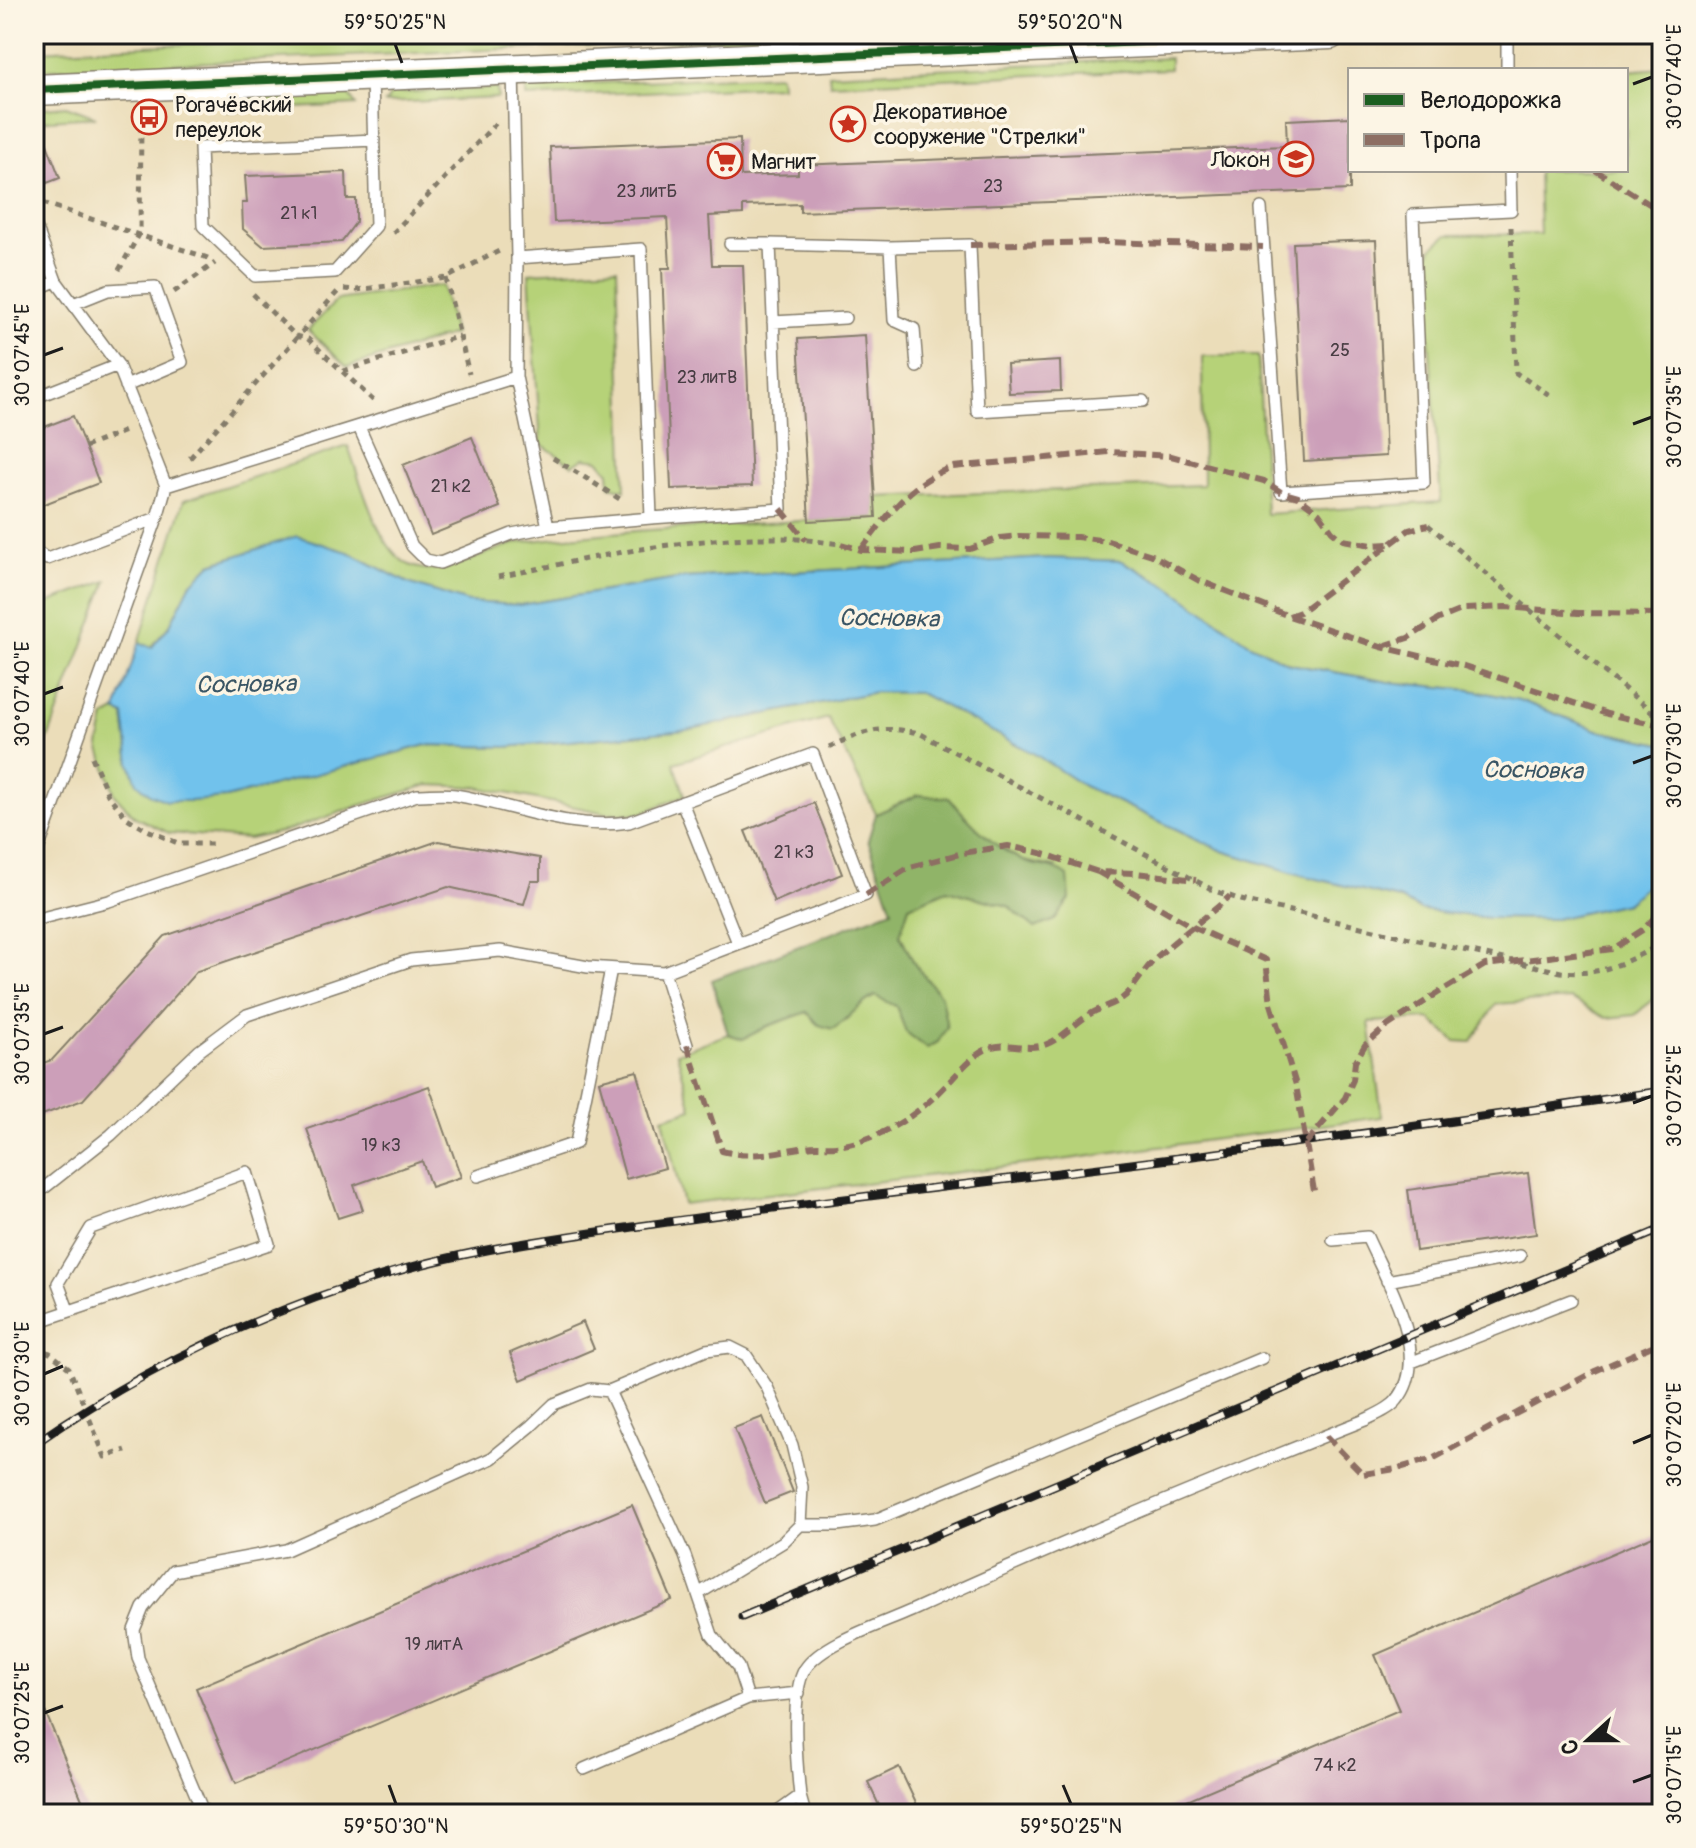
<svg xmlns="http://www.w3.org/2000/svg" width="1696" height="1848" font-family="Pangolin,sans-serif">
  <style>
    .green { fill: #b6d278; stroke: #69774a; stroke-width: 2 }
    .forest { fill: #90b468; stroke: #566842; stroke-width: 2 }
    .water { fill: #71c2ec; stroke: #466f84; stroke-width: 2 }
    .building { fill: #cc9fb9 }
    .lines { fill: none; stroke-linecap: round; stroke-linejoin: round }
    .lane-casing { stroke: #847c6a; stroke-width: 14 }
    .secondary-casing { stroke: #847c6a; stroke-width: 33 }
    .path { stroke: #847c6a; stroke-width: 5; stroke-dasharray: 6 6; stroke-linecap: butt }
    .lane { stroke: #fff; stroke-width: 11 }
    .secondary { stroke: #fff; stroke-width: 30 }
    .rail-casing { stroke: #1c1c1c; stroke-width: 9 }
    .rail { stroke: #fcf5e5; stroke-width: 6; stroke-dasharray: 18; stroke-linecap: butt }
    .quiet { stroke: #8d6e63; stroke-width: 6; stroke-dasharray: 12 6; stroke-linecap: butt }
    .cycleway-casing { stroke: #fcf5e5; stroke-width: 13 }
    .cycleway { stroke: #1b5e20; stroke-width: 8 }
    .ticks { fill: none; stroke: #1c1c1c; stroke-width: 3 }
    .labels { text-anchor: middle; stroke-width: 7; stroke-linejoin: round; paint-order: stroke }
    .number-label { font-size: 18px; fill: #483d43 }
    .poi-label { font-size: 22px; fill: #1c1c1c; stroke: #fcf5e5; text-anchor: start }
    .water-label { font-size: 24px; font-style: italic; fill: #3a5665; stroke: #fcf5e5 }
    .neatline { fill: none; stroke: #1c1c1c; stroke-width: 3 }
    .ticks-label { font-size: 20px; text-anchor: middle; fill: #1c1c1c }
  </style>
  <rect width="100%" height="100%" fill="#fcf5e5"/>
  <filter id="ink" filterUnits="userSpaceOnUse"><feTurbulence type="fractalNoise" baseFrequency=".0125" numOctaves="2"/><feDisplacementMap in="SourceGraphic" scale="16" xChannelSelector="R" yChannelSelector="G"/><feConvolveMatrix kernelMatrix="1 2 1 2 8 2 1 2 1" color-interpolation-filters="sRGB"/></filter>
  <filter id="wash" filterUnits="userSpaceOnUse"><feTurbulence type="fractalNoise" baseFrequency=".006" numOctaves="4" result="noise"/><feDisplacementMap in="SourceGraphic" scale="32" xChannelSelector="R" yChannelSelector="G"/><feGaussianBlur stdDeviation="1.8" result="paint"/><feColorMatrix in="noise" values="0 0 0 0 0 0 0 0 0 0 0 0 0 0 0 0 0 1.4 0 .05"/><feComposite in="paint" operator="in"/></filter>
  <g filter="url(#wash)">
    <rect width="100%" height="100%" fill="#ebddb9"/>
    <path class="green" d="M407,34H830V35L34,70V51Z
      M1170,58V69L830,84L829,74Z
      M1662,68V744L1600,731L1519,700L1471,690L1389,682L1291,664L1250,644L1168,586L1122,561L1047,558L683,578L520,605L468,602L408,583L348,552L235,556L211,564L190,585L170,625L151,647L139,643L184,500L348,446C360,478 378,554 412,566C450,580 486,547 523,542C640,528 758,524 875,517L874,497L1203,485L1202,356H1258L1266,514L1441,502L1424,269L1432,248L1447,235L1540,234L1538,170H1626V71Z
      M780,75L781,86L526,97V86Z
      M497,88L498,98L385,103L392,93Z
      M348,94L356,105L226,111L250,97Z
      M66,106L96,117L34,121V109Z
      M617,268L625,490L610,486L609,472L599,460L584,458L572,465L541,444L529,273Z
      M442,285L454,334L347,367L308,330L337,300Z
      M107,581L34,776V608Z
      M875,692L920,693L1033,753L1084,786L1223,851L1301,875L1399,899L1421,910L1489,918L1555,919L1626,903L1657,877L1662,870V991L1635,1015L1606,1018L1571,999L1496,1004L1471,1042L1455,1041L1430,1019L1369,1022L1382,1117L1047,1162L683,1204L663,1118L692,1109L677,1053L728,1034L743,1039L768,1026L807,1012L819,1025L847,1020L858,1004L875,995L896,1006L906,1032L927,1048L938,1042L941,996L915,965L900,934L909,906L947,890L1008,906L1056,867L1023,861L984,837L949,798L918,795L876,814L828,718L674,763L685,795L640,814L605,813L477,787L428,785L361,805L286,831L249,839L169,833L135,817L115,795L99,746L105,717L116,711L124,715L130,764L226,798L426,745L506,747L686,730Z"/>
    <path class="forest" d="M918,795L949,798C971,823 991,845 1021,860C1037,868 1053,864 1068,876L1070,899L1055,920L1035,928L1008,906L947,890L909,906L900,935L915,965L941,996L947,1027L938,1042L927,1048L906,1032L896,1006L875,996C857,1005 850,1018 833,1029L819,1025L807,1012L768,1026L743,1039L728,1034L712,980L892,910L868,840L876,814Z"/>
    <path class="water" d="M297,536L348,552L408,583L468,602L520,605L683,578L1047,558L1122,561L1168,586L1250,644L1290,664L1389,682L1471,690L1519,700L1600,731L1662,744V870L1657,877L1626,903L1555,919L1489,918L1421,910L1399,899L1301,875L1223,851L1084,786L1033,753L920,693L875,692L686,730L506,747L426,745L226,798L193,801H167L151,795L137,783L130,764L124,715L116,711L139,643L152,647L170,625L190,585L211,564Z"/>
    <g id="blocks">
      <path class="building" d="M36,116L60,178L34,188V117Z
        M1350,117V190L800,212V204L743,206V214L709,216L712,265H743L752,486L671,489L662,268H670L667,217L554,222L550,147L740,139L741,176L798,174V165L1287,146L1286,120Z
        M346,172L347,199H356V222L341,242L263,246L243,229L242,203H247L245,176Z
        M1376,240L1386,456L1304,461L1293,243Z
        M865,335L876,517L809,521L798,339Z
        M1060,361L1061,391L1009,393L1007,364Z
        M73,416L99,483L34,508V431Z
        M472,437L500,507L431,535L403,465Z
        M814,803L842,874L774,902L745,831Z
        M438,841L540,858V881H531L524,904L448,887L197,971L83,1100L34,1118V1066L52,1060L165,936Z
        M637,1071L665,1168L626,1179L599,1081Z
        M429,1086L461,1177L431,1187L422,1161L354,1185L363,1210L338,1218L307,1129Z
        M1528,1173L1536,1234L1416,1251L1408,1190Z
        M583,1322L594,1349L521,1380L510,1353Z
        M763,1417L793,1492L765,1503L734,1428Z
        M632,1505L672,1600L236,1783L196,1688Z
        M1662,1532V1814H1154L1399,1710L1375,1655Z
        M34,1686V1685L88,1814H34Z
        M899,1767L921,1814H883L868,1782Z"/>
    </g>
  </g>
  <g filter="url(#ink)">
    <use href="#blocks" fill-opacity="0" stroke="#847c6a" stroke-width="2"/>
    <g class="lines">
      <g class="lane-casing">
        <path id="lane" d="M842,34V53
          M1507,34V70
          M513,69L517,258L516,377L548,527
          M372,79L376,226L335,272L255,276L203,226L200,148L374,140
          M1261,208L1281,492L1424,483L1413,215L1511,210L1510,170
          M34,221L56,281L118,365L166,486L157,518L34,861
          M730,244H770
          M890,247L894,320L914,329L917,367
          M517,258L641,249L651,518L781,509L770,244L890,247L970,245L977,411L1143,401
          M34,290L56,281
          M73,304L108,290L155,287L182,362L126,386
          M773,322L845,318
          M34,398L118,365
          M359,427L412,546L426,560L440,563L512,534L548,527L651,518
          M166,486L516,377
          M34,550L47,559L157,518
          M682,802L738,943
          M34,920L109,901L417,795C430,795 443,793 455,795C516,805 566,831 629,822L813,754L866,895L664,972L588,967L500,951L411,960L247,1015L199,1051L111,1135L34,1196
          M664,972L687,1045
          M478,1176L576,1143L611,969
          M1387,1281L1520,1256
          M34,1323L269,1244L247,1172L91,1228L58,1283L68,1310
          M1412,1362L1571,1300
          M609,1391L685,1556L712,1635L738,1667L748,1698
          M800,1525H837L875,1520L1262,1358
          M584,1769L748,1698L799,1693
          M800,1796L805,1814
          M204,1814L138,1658L134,1630L143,1608L173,1571L286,1550L492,1458L531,1426L554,1404L591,1389L609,1391L706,1350L730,1347L746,1355L767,1387L792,1445L802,1487L800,1525L783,1542L698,1594
          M775,1814L800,1796C797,1768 790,1692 805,1669C822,1643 882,1624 911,1611C1060,1543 1213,1480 1365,1420C1375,1415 1390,1409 1397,1400C1433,1356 1387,1282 1367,1237L1333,1240"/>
      </g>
      <g class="secondary-casing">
        <path id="secondary" d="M34,90L1330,34"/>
      </g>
      <path class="path" d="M43,203L208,258
        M1511,227L1516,373L1551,396
        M393,233L496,123
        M119,270L140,233L141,124
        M446,278L469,374
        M344,289L357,290L446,278L499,251
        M174,292L215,263
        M253,294L296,336L308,339L376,403
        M343,371L460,336
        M85,447L125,431
        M190,458L340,289
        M553,458L623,501
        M1428,525L1662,720
        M498,577C591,558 684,536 779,538C799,538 820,542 841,544
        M34,620L38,669L34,683
        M829,747C864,731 880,725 919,733L1215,891L1241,900L1561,972C1605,976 1624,962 1662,944
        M92,757L108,795L127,818L145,829L180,844H212
        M34,1348L50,1353L69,1368L105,1457L126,1450"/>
      <use href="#lane" class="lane"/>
      <use href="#secondary" class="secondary"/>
      <g class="rail-casing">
        <path id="rail" d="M34,1444C143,1369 264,1310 391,1273C472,1249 556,1238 640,1226C763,1208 886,1194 1009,1179C1227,1153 1444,1123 1662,1091
          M742,1617L1662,1229"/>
      </g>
      <use href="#rail" class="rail"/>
      <path class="quiet" d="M1595,170L1662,212
        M970,245L1105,242L1263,247
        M781,509L806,540
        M841,544L861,550L915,552L940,548L970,549L1000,538L1018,536L1077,537L1108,541L1152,555L1198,580L1289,616L1381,647L1464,666L1607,714L1662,726
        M861,550C886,517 912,480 953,467L1109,452L1171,456L1264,481L1281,492L1298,497L1319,513L1332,531L1343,540L1372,545L1390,544
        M1289,616L1300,612L1409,530L1428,525
        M1383,646L1408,638L1439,619L1464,609L1506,607L1578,613L1662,614
        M1098,872L1195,928L1266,960L1271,1004L1296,1085L1314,1191
        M866,895L910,867L963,853L1008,846L1041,853L1098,872L1136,873L1196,880
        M687,1045L722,1151C754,1159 774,1152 806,1147C816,1145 826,1147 836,1146C872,1142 907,1122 933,1098C950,1084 967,1058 987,1049C1006,1040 1027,1052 1047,1044C1064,1037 1076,1022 1092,1013C1104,1006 1119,1004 1129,992C1139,980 1147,966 1159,955C1182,934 1207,917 1230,896
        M1306,1143L1345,1098L1353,1080L1355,1062L1365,1045L1386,1027L1438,993L1485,965L1613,949L1644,929L1662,909
        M1326,1436L1363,1474L1396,1469L1434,1458L1595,1371L1652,1346L1662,1337"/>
      <g class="cycleway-casing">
        <path id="cycleway" d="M34,90L1330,34"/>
      </g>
      <use href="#cycleway" class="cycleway"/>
    </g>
  </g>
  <path class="ticks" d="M395,44L402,63M1070,44L1077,63M1633,84L1652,77M44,355L63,348M1633,424L1652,417M44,694L63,687M1633,763L1652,756M44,1034L63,1027M1633,1103L1652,1096M44,1374L63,1366M1633,1443L1652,1435M44,1713L63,1706M1633,1782L1652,1775M389,1785L396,1804M1063,1785L1071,1804"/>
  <defs>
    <g id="bus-ring" transform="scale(1.8)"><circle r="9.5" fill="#fcf5e5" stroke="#c8321e" stroke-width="1.5"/><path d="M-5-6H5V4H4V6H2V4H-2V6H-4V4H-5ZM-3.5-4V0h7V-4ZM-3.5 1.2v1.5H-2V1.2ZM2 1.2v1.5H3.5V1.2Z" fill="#c8321e"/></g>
    <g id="sight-ring" transform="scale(1.8)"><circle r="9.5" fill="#fcf5e5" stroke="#c8321e" stroke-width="1.5"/><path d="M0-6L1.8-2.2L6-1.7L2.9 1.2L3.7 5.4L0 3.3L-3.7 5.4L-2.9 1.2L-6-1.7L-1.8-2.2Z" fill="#c8321e"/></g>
    <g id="university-ring" transform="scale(1.8)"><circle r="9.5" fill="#fcf5e5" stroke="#c8321e" stroke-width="1.5"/><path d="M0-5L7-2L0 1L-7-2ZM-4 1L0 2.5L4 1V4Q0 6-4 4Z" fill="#c8321e"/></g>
    <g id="supermarket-ring" transform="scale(1.8)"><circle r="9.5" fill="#fcf5e5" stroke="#c8321e" stroke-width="1.5"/><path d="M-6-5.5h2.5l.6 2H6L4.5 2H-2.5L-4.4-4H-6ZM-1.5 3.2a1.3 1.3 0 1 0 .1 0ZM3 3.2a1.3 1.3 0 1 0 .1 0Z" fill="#c8321e"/></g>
  </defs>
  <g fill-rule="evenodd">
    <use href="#bus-ring" x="149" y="117"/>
    <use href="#sight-ring" x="848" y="124"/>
    <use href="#university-ring" x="1296" y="159"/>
    <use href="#supermarket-ring" x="725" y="161"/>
  </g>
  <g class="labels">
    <g class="number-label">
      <text x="993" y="192">23</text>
      <text x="647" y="197">23 литБ</text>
      <text x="299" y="219">21 к1</text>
      <text x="1340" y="356">25</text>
      <text x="707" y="383">23 литВ</text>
      <text x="451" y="492">21 к2</text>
      <text x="794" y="858">21 к3</text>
      <text x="381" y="1151">19 к3</text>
      <text x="434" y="1650">19 литА</text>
      <text x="1335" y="1771">74 к2</text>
    </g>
    <g class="poi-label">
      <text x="175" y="112">Рогачёвский<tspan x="175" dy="25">переулок</tspan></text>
      <text x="874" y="119">Декоративное<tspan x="874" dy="25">сооружение "Стрелки"</tspan></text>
      <text x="1270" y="167" text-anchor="end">Локон</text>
      <text x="751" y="169">Магнит</text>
    </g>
    <g class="water-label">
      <text transform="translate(889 618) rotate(1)" y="8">Сосновка</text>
      <text transform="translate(246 684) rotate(-1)" y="8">Сосновка</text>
      <text transform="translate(1533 770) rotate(1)" y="8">Сосновка</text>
    </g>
  </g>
  <rect width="1696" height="1848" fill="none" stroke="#fcf5e5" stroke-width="88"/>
  <rect x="1348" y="68" width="280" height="104" fill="#fcf5e5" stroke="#a29e95" stroke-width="2"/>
  <rect x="1364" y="94" width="40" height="12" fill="#1b5e20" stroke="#a29e95" stroke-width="2"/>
  <text x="1420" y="108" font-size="24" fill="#1c1c1c">Велодорожка</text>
  <rect x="1364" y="134" width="40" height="12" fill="#8d6e63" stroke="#a29e95" stroke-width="2"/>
  <text x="1420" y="148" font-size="24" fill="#1c1c1c">Тропа</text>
  <g transform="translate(1588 1740) rotate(249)" stroke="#fcf5e5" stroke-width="6" paint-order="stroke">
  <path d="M0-6L14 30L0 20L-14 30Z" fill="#1c1c1c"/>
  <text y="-12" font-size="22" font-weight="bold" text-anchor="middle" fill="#1c1c1c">С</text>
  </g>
  <rect x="44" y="44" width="1608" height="1760" class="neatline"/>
  <g class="ticks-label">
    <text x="395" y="29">59°50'25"N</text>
    <text x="1070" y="29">59°50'20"N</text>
    <text transform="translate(1674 77) rotate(-90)" y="7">30°07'40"E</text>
    <text transform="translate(22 355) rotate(-90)" y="7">30°07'45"E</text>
    <text transform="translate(1674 417) rotate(-90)" y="7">30°07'35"E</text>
    <text transform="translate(22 694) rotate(-90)" y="7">30°07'40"E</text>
    <text transform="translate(1674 756) rotate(-90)" y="7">30°07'30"E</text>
    <text transform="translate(22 1034) rotate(-90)" y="7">30°07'35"E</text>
    <text transform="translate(1674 1096) rotate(-90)" y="7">30°07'25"E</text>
    <text transform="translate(22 1374) rotate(-90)" y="7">30°07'30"E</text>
    <text transform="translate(1674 1435) rotate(-90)" y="7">30°07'20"E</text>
    <text transform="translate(22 1713) rotate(-90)" y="7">30°07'25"E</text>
    <text transform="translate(1674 1775) rotate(-90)" y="7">30°07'15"E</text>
    <text x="396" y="1833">59°50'30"N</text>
    <text x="1071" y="1833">59°50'25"N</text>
  </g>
</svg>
